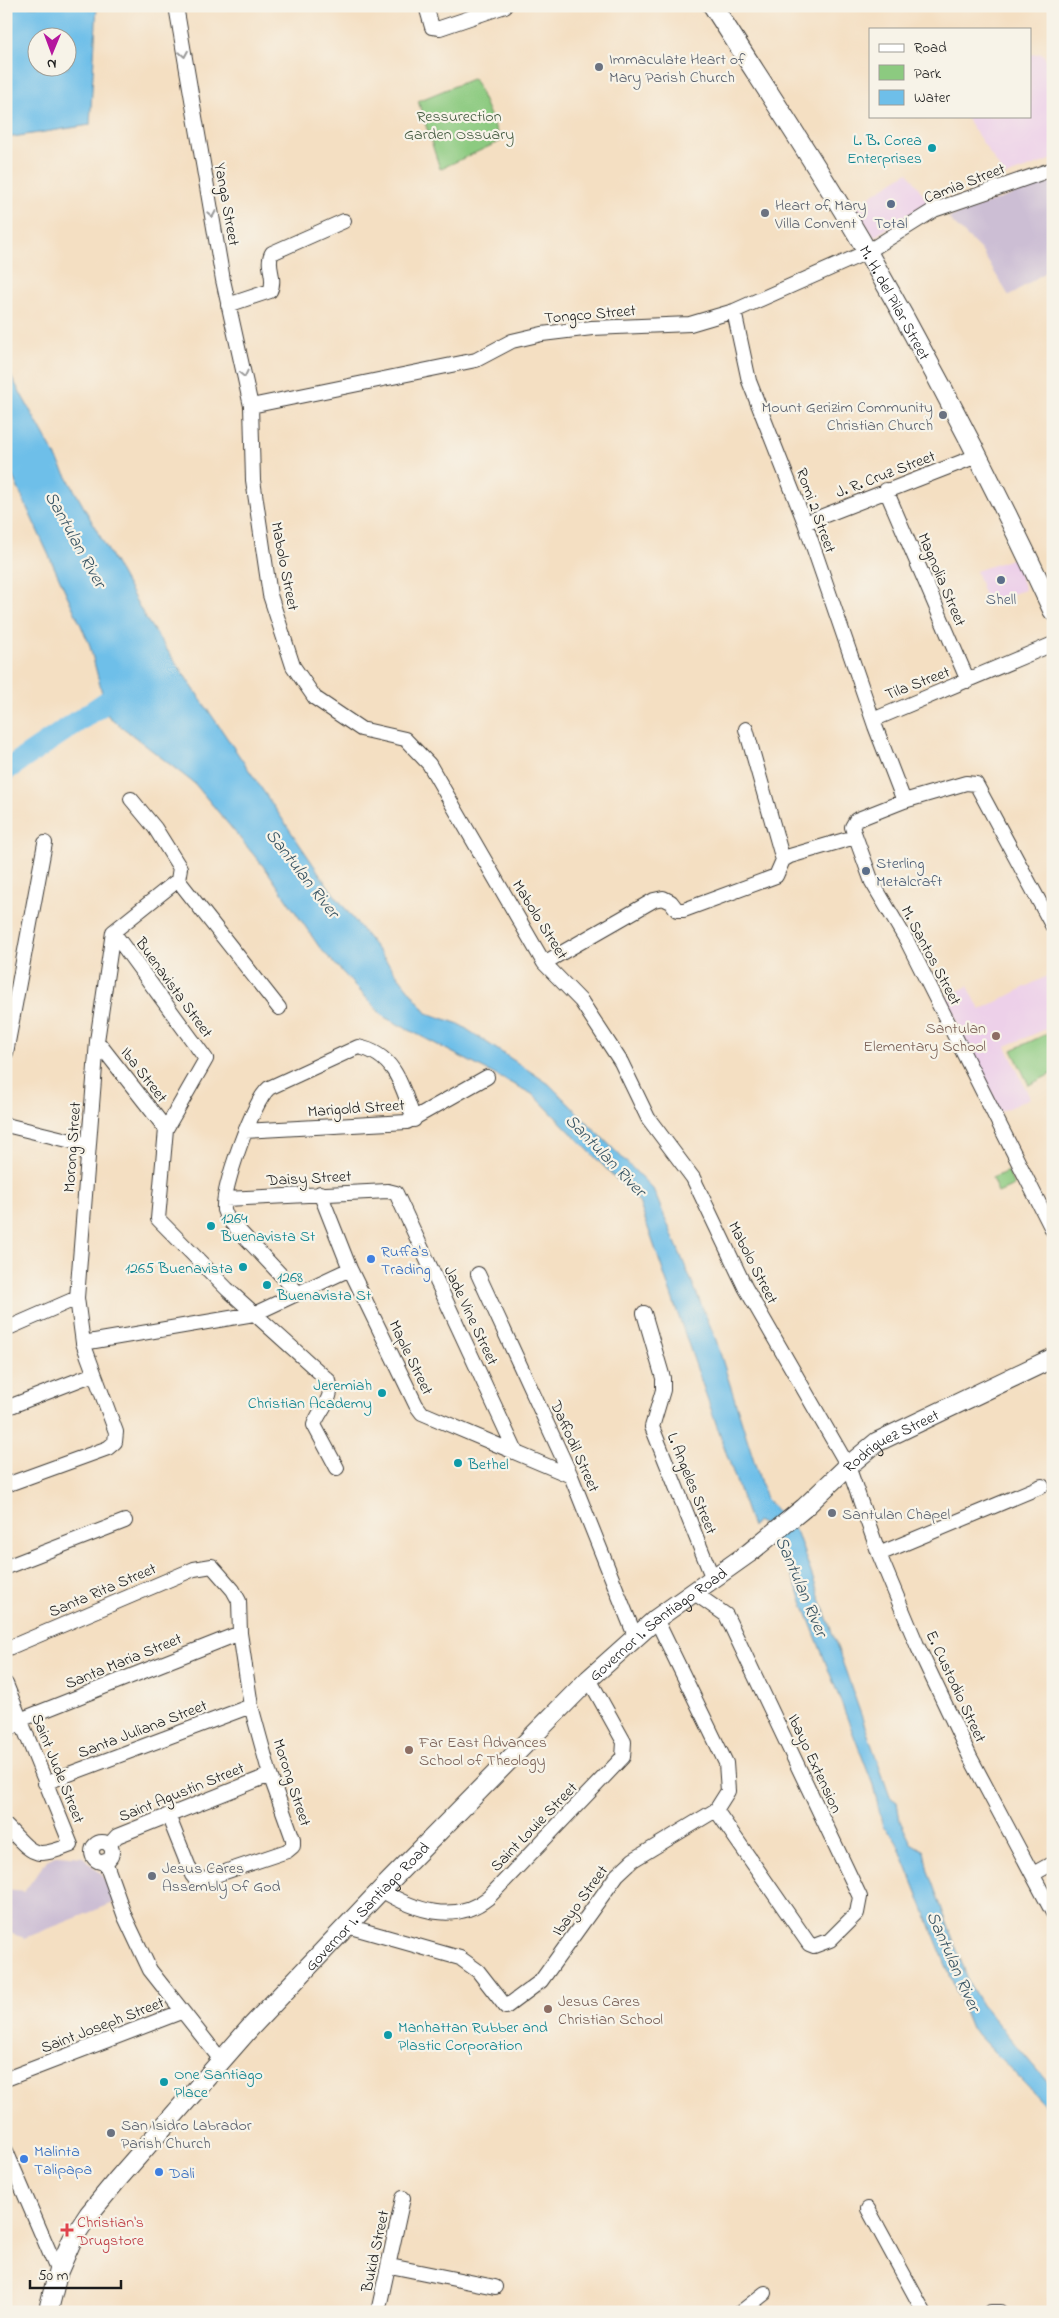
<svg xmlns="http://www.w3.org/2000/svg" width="1059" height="2318" font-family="'Indie Flower',sans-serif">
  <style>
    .built { fill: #edd0e9 }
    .industrial { fill: #ccbed4 }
    .green { fill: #8cca80; stroke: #54734e }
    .water { fill: #6ebfe9; stroke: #456e82; fill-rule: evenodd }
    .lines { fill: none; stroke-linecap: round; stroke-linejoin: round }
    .river { stroke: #6ebfe9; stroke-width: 22 }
    .minor-casing { stroke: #3c3935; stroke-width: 16 }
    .major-casing { stroke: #3c3935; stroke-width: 21 }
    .minor { stroke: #fff; stroke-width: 14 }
    .major { stroke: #fff; stroke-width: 19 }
    .oneway { stroke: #999 }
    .worship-dot { fill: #6b7280; stroke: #f7f3e8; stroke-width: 2 }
    .culture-dot { fill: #0f9aa8; stroke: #f7f3e8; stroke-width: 2 }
    .service-dot { fill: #5c6f8a; stroke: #f7f3e8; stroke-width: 2 }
    .education-dot { fill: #8d6e63; stroke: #f7f3e8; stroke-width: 2 }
    .shop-dot { fill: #3f7fe0; stroke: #f7f3e8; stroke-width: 2 }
    .health-dot { fill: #e0444e; stroke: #f7f3e8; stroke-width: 2 }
    .labels { text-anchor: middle; stroke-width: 4.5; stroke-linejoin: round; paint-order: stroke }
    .worship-label { font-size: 16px; fill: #5b616d; stroke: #f7f3e8; text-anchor: start }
    .park-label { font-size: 16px; fill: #43593f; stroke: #f7f3e8 }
    .culture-label { font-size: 16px; fill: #0d838f; stroke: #f7f3e8; text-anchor: start }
    .street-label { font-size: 16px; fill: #1c1c1c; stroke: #f7f3e8 }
    .service-label { font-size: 16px; fill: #4e5e75; stroke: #f7f3e8 }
    .education-label { font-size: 16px; fill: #785e54; stroke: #f7f3e8; text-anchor: start }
    .shop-label { font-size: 16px; fill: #366cbe; stroke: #f7f3e8; text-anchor: start }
    .health-label { font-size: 16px; fill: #be3a42; stroke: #f7f3e8; text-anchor: start }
    .water-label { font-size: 18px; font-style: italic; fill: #395564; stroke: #f7f3e8 }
  </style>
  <rect width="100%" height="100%" fill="#f7f3e8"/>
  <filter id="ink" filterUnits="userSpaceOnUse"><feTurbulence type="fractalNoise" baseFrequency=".02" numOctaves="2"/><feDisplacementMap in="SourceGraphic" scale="10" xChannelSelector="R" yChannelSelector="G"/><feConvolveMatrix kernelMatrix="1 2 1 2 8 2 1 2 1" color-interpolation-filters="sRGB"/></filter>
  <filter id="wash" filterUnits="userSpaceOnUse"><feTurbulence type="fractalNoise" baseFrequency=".0096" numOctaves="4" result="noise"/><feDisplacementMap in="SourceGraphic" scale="20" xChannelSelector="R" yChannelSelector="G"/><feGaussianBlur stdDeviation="1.12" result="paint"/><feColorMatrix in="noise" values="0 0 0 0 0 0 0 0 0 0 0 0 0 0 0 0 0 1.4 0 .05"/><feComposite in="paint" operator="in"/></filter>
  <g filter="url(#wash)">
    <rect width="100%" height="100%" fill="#f4dfc2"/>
    <path class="built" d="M1042,53L1053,69V159L1005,176L965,116H1030V55Z
      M908,172L928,202L874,237L854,206Z
      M1014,558L1025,590L987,602L976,571Z
      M1053,973V1026L1006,1046L1030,1098L998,1113L946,997L968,986L980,1010Z"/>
    <path class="industrial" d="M1053,180V267L1009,296L981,250L948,218Z
      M57,1855L83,1857L102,1875L116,1902L25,1938L6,1932V1890L24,1892L47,1860Z"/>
    <path class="green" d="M474,78L501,141L440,169L418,101Z
      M1053,1031V1073L1029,1085L1012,1050Z
      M1008,1171L1014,1186L998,1193L992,1178Z"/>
    <path class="water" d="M6,6H97L90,125L6,138ZM38,38H68V68H38Z
      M6,367L146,619L330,889L427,1013L459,1024L549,1084L653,1189L716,1340L766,1499L797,1533L890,1797L897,1802L900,1821L911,1843L924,1851L928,1871L969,1983L982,2005L1053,2089V2113L971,2028L896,1840L883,1827L873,1785L781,1547L766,1526L756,1521L752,1527L639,1202L534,1095L384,1017L320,948L268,872L195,784L108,716L89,643L6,462Z"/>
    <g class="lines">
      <path class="river" d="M6,770L130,686"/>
    </g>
  </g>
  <g filter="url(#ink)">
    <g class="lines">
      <g class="minor-casing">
        <path id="minor" d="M176,6L223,280L251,406L253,480L270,595L293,666L315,698L361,729L405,739L429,764L544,963L581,1001L621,1062L648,1118L693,1178L745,1287L848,1466L879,1554L917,1645L970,1757L1053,1913
          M426,6L432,27L440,28L505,6
          M228,305L270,291C277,278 265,265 272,253L344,221
          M734,311L749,381L805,523L875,726L904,801
          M251,406L476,360L512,341L542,334L592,328L690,324L734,311L867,252L934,210L1053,169
          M886,490L968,681
          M805,523L977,456
          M875,719L1053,644
          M746,729L783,860
          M131,799L155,828L180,868L178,880
          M178,880L279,1008
          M1053,927L976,784L966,783L904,801L856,820L852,827L872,882L907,941L1053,1231
          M113,932L206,1059L166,1129L158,1219L227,1289L329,1381C335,1398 319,1410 314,1425L337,1468
          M544,963L654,900L663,898L671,902L677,910H684L776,876L783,860L790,856L855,837
          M97,1041L166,1129
          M6,1053L45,843
          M6,1125L88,1145
          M245,1131L407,1122L487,1077
          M320,1193L350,1269L416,1405L422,1413L571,1476
          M225,1199L388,1191L396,1193L516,1452
          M478,1274L571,1476L635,1636
          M297,1292L229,1220C227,1217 225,1213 224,1210C222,1189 253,1101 269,1088L358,1047C396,1054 403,1089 414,1120
          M644,1313L663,1378V1390L652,1427L713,1579
          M6,1329L77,1298
          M83,1343L254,1314L350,1269
          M6,1408L94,1374
          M6,1485L108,1448L115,1442L116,1432L83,1343L77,1298L97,1041L113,932L178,880
          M879,1554L1042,1486
          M6,1567L125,1521
          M693,1592L726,1615L860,1897L857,1913L830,1940L814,1946L809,1944L716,1810
          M6,1649L194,1569L212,1566L233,1590L239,1601L240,1633L251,1706L270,1775L293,1839V1846L287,1851L204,1879L196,1880L192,1875L168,1815
          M6,1684L71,1845
          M6,1733L20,1720L240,1633
          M45,1783L251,1706
          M6,1826C34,1854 32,1860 71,1845
          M92 1852a10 10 0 1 1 20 0a10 10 0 1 1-20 0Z
          M109,1845L117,1836L270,1775
          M105,1861L125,1917L150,1970L221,2060
          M1033,1874L1053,1863
          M381,1890C414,1910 454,1925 488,1898L623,1757L624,1742L589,1679
          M347,1926L460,1958L478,1971L506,2007L541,1981L617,1875L633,1860L716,1810L728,1791L726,1763L656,1619
          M6,2079L181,2012
          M6,2151L58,2272
          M868,2209L924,2312
          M390,2266L495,2287
          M378,2312L403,2198
          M741,2312L765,2293
          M991,2312H1000"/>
      </g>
      <g class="major-casing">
        <g id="major">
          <path id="s1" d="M713,6C762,83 814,160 860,239C930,360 994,484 1053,611"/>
          <path id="s2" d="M48,2312L58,2272L72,2240L89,2214L117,2180L249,2029L381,1890L589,1679L656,1619L749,1553L804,1508L848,1466L877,1442L1053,1358"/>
        </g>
      </g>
      <use href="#minor" class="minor"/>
      <use href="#major" class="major"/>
    </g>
    <defs><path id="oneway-chevron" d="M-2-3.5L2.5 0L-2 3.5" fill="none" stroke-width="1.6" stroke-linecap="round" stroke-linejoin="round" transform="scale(1.25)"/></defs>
    <g class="oneway">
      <use href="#oneway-chevron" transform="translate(184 54) rotate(80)"/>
      <use href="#oneway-chevron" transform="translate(212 214) rotate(80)"/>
      <use href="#oneway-chevron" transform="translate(244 374) rotate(77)"/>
    </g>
  </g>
  <g class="worship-dot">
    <circle cx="599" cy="67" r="5"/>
    <circle cx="765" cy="213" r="5"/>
    <circle cx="943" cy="415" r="5"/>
    <circle cx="832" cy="1513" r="5"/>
    <circle cx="152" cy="1876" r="5"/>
    <circle cx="111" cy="2133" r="5"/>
  </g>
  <g class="culture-dot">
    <circle cx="932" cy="148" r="5"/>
    <circle cx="211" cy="1226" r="5"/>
    <circle cx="243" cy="1267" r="5"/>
    <circle cx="267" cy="1285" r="5"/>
    <circle cx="382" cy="1393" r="5"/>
    <circle cx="458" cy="1463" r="5"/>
    <circle cx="388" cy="2035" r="5"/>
    <circle cx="164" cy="2082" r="5"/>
  </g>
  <g class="service-dot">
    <circle cx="891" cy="204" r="5"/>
    <circle cx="1001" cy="580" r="5"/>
    <circle cx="866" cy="871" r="5"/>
  </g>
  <g class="education-dot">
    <circle cx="996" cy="1036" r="5"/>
    <circle cx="409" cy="1750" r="5"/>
    <circle cx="548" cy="2009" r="5"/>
  </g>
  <g class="shop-dot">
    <circle cx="371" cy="1259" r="5"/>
    <circle cx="24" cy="2159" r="5"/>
    <circle cx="159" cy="2172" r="5"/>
  </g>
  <path class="health-dot" d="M64.5 2222.5h5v5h5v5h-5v5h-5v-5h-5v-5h5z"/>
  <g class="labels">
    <g class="worship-label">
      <text x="609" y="64">Immaculate Heart of<tspan x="609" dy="18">Mary Parish Church</tspan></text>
      <text x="775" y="210">Heart of Mary<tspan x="775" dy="18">Villa Convent</tspan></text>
      <text x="933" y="412" text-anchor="end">Mount Gerizim Community<tspan x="933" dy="18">Christian Church</tspan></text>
      <text x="842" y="1519">Santulan Chapel</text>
      <text x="162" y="1873">Jesus Cares<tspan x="162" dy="18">Assembly Of God</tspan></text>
      <text x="121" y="2130">San Isidro Labrador<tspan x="121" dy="18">Parish Church</tspan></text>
    </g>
    <g class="park-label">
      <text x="459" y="121">Ressurection<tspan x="459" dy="18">Garden Ossuary</tspan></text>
    </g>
    <g class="culture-label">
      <text x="922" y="145" text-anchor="end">L. B. Corea<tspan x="922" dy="18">Enterprises</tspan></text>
      <text x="221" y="1223">1264<tspan x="221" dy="18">Buenavista St</tspan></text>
      <text x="233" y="1273" text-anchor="end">1265 Buenavista</text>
      <text x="277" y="1282">1268<tspan x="277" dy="18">Buenavista St</tspan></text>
      <text x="372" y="1390" text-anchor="end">Jeremiah<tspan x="372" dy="18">Christian Academy</tspan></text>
      <text x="468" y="1469">Bethel</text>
      <text x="398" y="2032">Manhattan Rubber and<tspan x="398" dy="18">Plastic Corporation</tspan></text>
      <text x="174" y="2079">One Santiago<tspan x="174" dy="18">Place</tspan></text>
    </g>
    <g class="street-label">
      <text transform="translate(964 182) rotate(-21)" y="6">Camia Street</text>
      <text transform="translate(228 204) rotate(80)" y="6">Yanga Street</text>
      <text dy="6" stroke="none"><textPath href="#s1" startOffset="348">M. H. del Pilar Street</textPath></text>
      <text transform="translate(590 313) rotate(-5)" y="6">Tongco Street</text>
      <text transform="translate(885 473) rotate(-21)" y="6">J. R. Cruz Street</text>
      <text transform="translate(817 510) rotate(70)" y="6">Romi 2 Street</text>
      <text transform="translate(286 566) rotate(79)" y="6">Mabolo Street</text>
      <text transform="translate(943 579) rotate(67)" y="6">Magnolia Street</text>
      <text transform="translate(917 682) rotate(-21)" y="6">Tila Street</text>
      <text transform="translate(541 919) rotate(58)" y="6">Mabolo Street</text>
      <text transform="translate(932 955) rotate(62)" y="6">M. Santos Street</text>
      <text transform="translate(175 987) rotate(54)" y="6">Buenavista Street</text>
      <text transform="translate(145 1074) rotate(52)" y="6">Iba Street</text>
      <text transform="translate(356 1107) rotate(-4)" y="6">Marigold Street</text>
      <text transform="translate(71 1147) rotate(-86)" y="6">Morong Street</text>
      <text transform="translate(309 1177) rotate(-3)" y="6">Daisy Street</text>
      <text transform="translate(754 1262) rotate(63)" y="6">Mabolo Street</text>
      <text transform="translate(472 1315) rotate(65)" y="6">Jade Vine Street</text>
      <text transform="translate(412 1357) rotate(64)" y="6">Maple Street</text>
      <text dy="6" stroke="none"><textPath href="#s2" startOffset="1226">Rodriguez Street</textPath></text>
      <text transform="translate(576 1446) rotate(66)" y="6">Daffodil Street</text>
      <text transform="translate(693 1483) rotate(68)" y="6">L. Angeles Street</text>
      <text transform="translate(102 1589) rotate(-23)" y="6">Santa Rita Street</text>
      <text dy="6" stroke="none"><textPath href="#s2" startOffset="928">Governor I. Santiago Road</textPath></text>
      <text transform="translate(123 1660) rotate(-22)" y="6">Santa Maria Street</text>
      <text transform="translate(957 1686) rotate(65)" y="6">E. Custodio Street</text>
      <text transform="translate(142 1728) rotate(-21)" y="6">Santa Juliana Street</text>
      <text transform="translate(816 1763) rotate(65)" y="6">Ibayo Extension</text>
      <text transform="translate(59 1768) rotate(68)" y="6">Saint Jude Street</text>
      <text transform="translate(293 1782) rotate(72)" y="6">Morong Street</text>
      <text transform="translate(181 1791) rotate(-22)" y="6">Saint Agustin Street</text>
      <text transform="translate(533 1826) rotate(-46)" y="6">Saint Louie Street</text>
      <text transform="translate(579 1900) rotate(-54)" y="6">Ibayo Street</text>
      <text dy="6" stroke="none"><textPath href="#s2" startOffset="522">Governor I. Santiago Road</textPath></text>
      <text transform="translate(102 2024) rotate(-21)" y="6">Saint Joseph Street</text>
      <text transform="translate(374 2251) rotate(-78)" y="6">Bukid Street</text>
    </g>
    <g class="service-label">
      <text x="891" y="228">Total</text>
      <text x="1001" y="604">Shell</text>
      <text x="876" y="868" text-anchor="start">Sterling<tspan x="876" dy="18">Metalcraft</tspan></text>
    </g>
    <g class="education-label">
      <text x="986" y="1033" text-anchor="end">Santulan<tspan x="986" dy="18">Elementary School</tspan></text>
      <text x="419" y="1747">Far East Advances<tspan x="419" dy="18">School of Theology</tspan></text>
      <text x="558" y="2006">Jesus Cares<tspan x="558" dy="18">Christian School</tspan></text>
    </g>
    <g class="shop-label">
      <text x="381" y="1256">Ruffa's<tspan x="381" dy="18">Trading</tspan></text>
      <text x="34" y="2156">Malinta<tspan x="34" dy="18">Talipapa</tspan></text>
      <text x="169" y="2178">Dali</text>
    </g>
    <g class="health-label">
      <text x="77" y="2227">Christian's<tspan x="77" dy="18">Drugstore</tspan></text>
    </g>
    <g class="water-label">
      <text transform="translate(76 539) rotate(61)" y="6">Santulan River</text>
      <text transform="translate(303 873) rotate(52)" y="6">Santulan River</text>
      <text transform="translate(606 1155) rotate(46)" y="6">Santulan River</text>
      <text transform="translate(802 1586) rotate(67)" y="6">Santulan River</text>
      <text transform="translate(954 1961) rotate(66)" y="6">Santulan River</text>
    </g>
  </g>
  <rect width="1059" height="2318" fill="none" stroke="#f7f3e8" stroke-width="25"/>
  <rect x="869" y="28" width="162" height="90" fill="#f7f3e8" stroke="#9f9d96"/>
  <rect x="879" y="44" width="25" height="8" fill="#ffffff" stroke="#9f9d96"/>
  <text x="914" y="52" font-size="15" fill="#1c1c1c">Road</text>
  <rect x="879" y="65" width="25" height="15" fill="#8cca80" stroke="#9f9d96"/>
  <text x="914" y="78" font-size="15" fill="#1c1c1c">Park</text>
  <rect x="879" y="90" width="25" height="15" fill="#6ebfe9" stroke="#9f9d96"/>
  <text x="914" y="102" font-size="15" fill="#1c1c1c">Water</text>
  <g transform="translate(52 52) rotate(181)"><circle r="24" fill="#f7f3e8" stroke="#9f9d96"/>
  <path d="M0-4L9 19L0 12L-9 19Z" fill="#b5179e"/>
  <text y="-8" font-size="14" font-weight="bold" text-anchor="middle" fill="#1c1c1c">N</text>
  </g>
  <path d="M30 2280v8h91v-8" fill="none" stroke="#1c1c1c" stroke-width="2.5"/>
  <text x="38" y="2280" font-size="15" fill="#1c1c1c" stroke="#f7f3e8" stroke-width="4" paint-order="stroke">50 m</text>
</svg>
